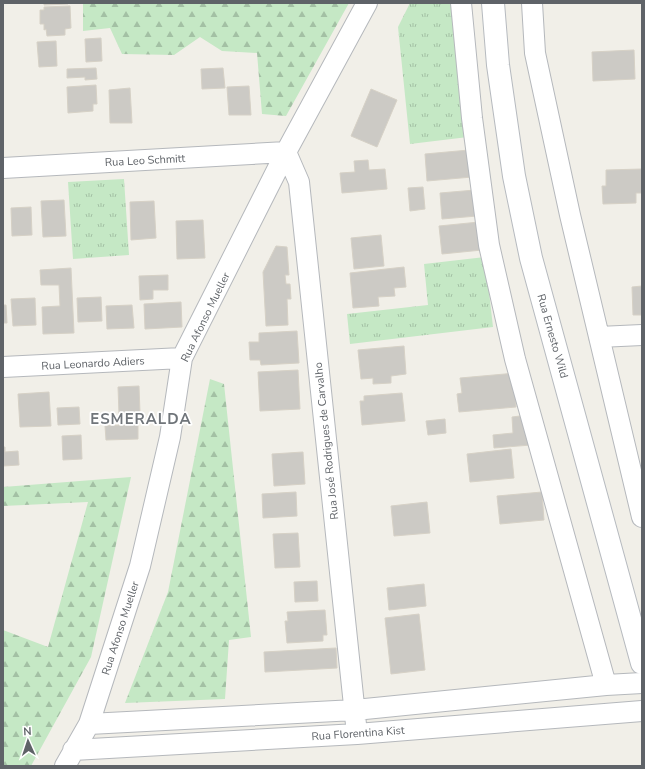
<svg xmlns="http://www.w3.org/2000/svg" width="645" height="769" font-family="'Nunito Sans',sans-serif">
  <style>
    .grass { fill: url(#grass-tufts) }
    .forest { fill: url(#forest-firs) }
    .building { fill: #cccac5; stroke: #d6d1c6 }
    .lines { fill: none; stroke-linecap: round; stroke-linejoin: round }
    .minor-casing { stroke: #b5b8bc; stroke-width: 22 }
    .secondary-casing { stroke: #b6babf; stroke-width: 24 }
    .minor { stroke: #fff; stroke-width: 20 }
    .secondary { stroke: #fff; stroke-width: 22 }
    .labels { text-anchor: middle; stroke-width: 3.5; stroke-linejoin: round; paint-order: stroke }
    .street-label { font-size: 11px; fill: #5f6368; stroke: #fff }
    .district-label { font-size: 15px; font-weight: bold; letter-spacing: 1px; fill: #70757a; stroke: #fff }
  </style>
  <defs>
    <pattern id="grass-tufts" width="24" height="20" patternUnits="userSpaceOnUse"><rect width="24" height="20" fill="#c5e8c5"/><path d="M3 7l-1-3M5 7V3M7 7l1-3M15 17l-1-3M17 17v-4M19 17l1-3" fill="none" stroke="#a3c0a4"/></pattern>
    <pattern id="forest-firs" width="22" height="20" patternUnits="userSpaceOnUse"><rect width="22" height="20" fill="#c5e8c5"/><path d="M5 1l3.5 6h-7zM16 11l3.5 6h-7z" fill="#a3c0a4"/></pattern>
  </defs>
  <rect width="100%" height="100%" fill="#f1efe8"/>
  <path class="grass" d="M410,3H453L468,137L410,144L398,27Z
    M124,179L129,255L73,259L68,182Z
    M485,257L493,327L350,344L347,314L428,305L424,264Z"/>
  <path class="forest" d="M83,3H349L286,116L262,114L257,53L222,51L200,37L174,55L122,54L110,28L83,31Z
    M210,379L224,384L251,637L229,640L225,699L125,703L168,592Z
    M131,477L91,657L31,766H3V630L48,647L88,502L3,506V487Z"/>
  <path class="building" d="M44,3H68V4L44,5Z
    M70,6L71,28L65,29V35L47,36L46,29L44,30V24H40V10H44V7Z
    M101,38L102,61L86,62L85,39Z
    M56,41L57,66L39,67L37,42Z
    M634,50L635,79L593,81L592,52Z
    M96,68L97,79L85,80V77L67,78V69Z
    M223,68L225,88L202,89L201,69Z
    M96,85L97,104H93V111L68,113L67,87Z
    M249,86L251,115H229L227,87Z
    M130,88L132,123H110L109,90Z
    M371,89L397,100L377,147L351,136Z
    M469,150L472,177L427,181L425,154Z
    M368,160L369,170L385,169L387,189L342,193L340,173L355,172L354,161Z
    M642,169V193H636V203L603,204L602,186H606V170Z
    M423,187L425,209L410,211L408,188Z
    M475,190L477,216L442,219L440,193Z
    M64,200L66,236L43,237L41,201Z
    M154,201L156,238L131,240L130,202Z
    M31,207L32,235L12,236L11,208Z
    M203,220L205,258L177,259L176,221Z
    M479,222L482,250L442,254L439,226Z
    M381,235L384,266L354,269L351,238Z
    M276,246L287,247L289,275H285L286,284H290L291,299H287L288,325L266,326L263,272Z
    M404,267L406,287L394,288L395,296L378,297L379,306L353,308L350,273Z
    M71,268L74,333L43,334L42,307L60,306L59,285H41L40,270Z
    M168,275V290H153V299L140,300L139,276Z
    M642,286V315H633L632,287Z
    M101,297L102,321L78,322L77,298Z
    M35,298L36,325L13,326L11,299Z
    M181,302L182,327L145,329L144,304Z
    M3,305H6L7,323H3Z
    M132,305L134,328L107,329L106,306Z
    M297,331L299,363L261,365L260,360H250L249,342H259V333Z
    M404,346L406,374L391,376V383L373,384V378L361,379L358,350Z
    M298,370L300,409L260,411L258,372Z
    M516,373L515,391L516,407L459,412L457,394L462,393L460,378Z
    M139,386L140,413L119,414L118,387Z
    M49,392L51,426L20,427L18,394Z
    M402,393L405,421L362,425L360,401H364V396Z
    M79,407L80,424L58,425L57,408Z
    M528,415L531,445L494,448L493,435L513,433L512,417Z
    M445,419L446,433L428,435L426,421Z
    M138,424V439L106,440L105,426Z
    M81,435L82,459L63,460L62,436Z
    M3,447H5V452L18,451L19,465L3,466Z
    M511,449L514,478L470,482L467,454Z
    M303,452L305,484L274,486L272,454Z
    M296,492L297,516L263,518L262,494Z
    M542,492L544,520L500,524L497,496Z
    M427,502L430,533L394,536L391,506Z
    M298,533L300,567L275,568L273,534Z
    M317,581L318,601L295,602L294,582Z
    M424,584L426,606L389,610L387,588Z
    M325,610L327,635H323V641L287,643L285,621H288L287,612Z
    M419,614L425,670L391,674L385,618Z
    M336,648L337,668L265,672L264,652Z"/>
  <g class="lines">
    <g class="minor-casing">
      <path id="minor" d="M461,3L472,118L489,245L515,359L606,685
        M532,3L535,53L570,215L642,517
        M3,168L286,152L299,182L357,734
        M599,337L642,335
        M3,367L182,358
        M89,724L355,710L606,685L642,683
        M73,750L357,734L642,711
        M65,766L89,724L140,566L170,437L182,358L286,152L367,3"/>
    </g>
    <g class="secondary-casing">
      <path id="secondary" d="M493,3L498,65L514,176L531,258L642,663"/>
    </g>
    <use href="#minor" class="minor"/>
    <use href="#secondary" class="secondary"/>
  </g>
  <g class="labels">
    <g class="street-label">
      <text transform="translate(145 160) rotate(-3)" y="4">Rua Leo Schmitt</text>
      <text transform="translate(205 317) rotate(-64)" y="4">Rua Afonso Mueller</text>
      <text transform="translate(553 336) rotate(74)" y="4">Rua Ernesto Wild</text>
      <text transform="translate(93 363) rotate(-3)" y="4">Rua Leonardo Adiers</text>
      <text transform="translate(326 441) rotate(-96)" y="4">Rua José Rodrigues de Carvalho</text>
      <text transform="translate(120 628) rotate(-72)" y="4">Rua Afonso Mueller</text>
      <text transform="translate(358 733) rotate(-4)" y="4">Rua Florentina Kist</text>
    </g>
    <g class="district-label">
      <text x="141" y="424">ESMERALDA</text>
    </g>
  </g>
  <rect width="645" height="769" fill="none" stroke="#5f6368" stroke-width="8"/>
  <g transform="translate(28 741) rotate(357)" stroke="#ffffff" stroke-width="3" paint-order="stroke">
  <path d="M0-3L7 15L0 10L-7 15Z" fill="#5f6368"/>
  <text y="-6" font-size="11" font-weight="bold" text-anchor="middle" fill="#5f6368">N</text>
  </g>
</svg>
